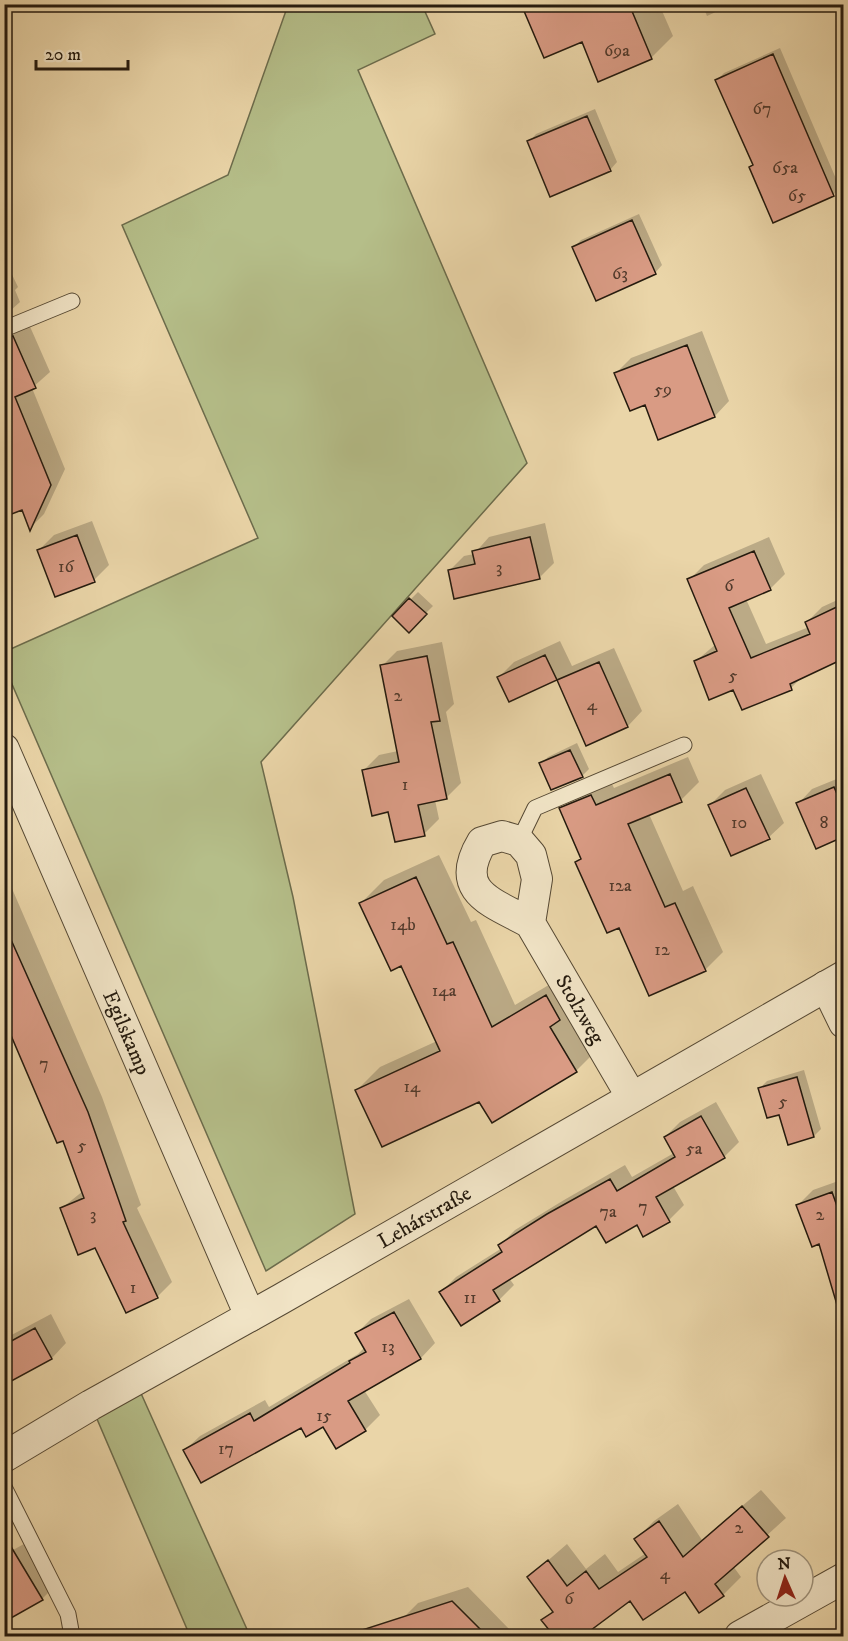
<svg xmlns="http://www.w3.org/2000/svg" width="848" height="1641" font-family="'IM FELL DW Pica',serif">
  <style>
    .green { fill: #b5be89; stroke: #6c6c4c; stroke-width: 1.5 }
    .shadow { fill: #0003 }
    .building { fill: #d99b84; stroke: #241a0e; stroke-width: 1.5 }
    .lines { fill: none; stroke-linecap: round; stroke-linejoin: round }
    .service-casing { stroke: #564934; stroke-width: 17 }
    .minor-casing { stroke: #564934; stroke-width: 32 }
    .service { stroke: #f1e4c6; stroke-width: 15 }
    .minor { stroke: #f1e4c6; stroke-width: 30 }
    .labels { text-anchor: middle; stroke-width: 6; stroke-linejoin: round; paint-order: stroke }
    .number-label { font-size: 18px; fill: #513a2c }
    .street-label { font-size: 21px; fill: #241a0e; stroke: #f1e4c6 }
  </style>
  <rect width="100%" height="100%" fill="#ead5a8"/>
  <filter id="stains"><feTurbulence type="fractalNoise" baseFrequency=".00333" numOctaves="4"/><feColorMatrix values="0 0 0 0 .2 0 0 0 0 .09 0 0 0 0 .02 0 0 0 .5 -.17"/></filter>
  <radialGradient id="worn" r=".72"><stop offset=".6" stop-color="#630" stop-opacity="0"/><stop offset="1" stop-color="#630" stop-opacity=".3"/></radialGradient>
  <path class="green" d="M288,5H422L435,34L358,70L527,463L261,762L293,897L355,1214L266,1271L5,668L4,652L258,538L122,225L228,175Z
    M135,1380L250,1636H190L91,1405Z"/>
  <path class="shadow" d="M523,4H659L673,36L651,58L583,40Z
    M702,4H733L707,16Z
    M780,48L840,188L833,195L754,164L717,80L724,73Z
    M595,109L617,162L610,170L529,142L536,134Z
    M639,214L662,265L655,273L574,247L581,240Z
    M4,258L18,287L15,290L20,302L10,311V318L19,324L28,322L50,372L32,388L65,469L44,514L30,528L23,508L4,516Z
    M702,331L729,401L715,416L646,403L616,373L631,358Z
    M92,521L109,565L94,580L39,550L54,535Z
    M545,523L554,563L539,578L449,571L464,556L474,554L489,537Z
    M769,537L785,574L770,589L746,599L766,644L809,627L807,622L822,607L844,597V657L803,676L791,688H734L696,661L716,644L689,580L704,565Z
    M418,592L433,606L409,630L394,616Z
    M560,641L572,666L614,648L642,711L628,726L587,744L557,678L510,700L499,677L514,662Z
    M442,642L454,704L446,712L461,783L446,798L435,800L439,819L424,834L390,811L364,770L379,755L398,751L382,666L397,651Z
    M577,743L589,769L582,776L541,764L548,757Z
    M688,757L699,782L681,800L649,814L683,891L693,886L723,952L705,970L620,926L577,862L582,857L561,809L579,791L609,778L614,788Z
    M761,774L784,823L769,837L710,805L725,790Z
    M844,776V835L816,847L798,804L812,789Z
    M439,855L471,922L476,920L515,1005L569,973L599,1048L576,1071L357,1090L380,1067L437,1041L402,964L361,903L384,880Z
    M4,870L102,1097L141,1205L137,1208L172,1282L157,1297L96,1246L62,1208L83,1191L64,1139L4,1014Z
    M804,1070L821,1129L814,1136L780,1113L760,1088L767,1081Z
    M716,1102L739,1142L724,1157L673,1186L684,1205L669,1220L644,1235L637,1223L597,1224L509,1278L514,1285L499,1300L441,1292L456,1277L502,1248L500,1245L515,1230L564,1200L625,1165L632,1177L674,1153L665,1137L680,1122Z
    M844,1179V1321L820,1242L798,1205L813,1190Z
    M409,1299L435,1343L421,1358L364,1390L380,1415L365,1430L301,1426L185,1450L200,1436L265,1400L269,1407L358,1354L365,1347L357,1333L371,1319Z
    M51,1314L66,1343L52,1358L10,1381L4,1373V1339Z
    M761,1490L786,1518L733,1566L741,1577L723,1595L685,1590L630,1599L581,1636H556L543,1621L554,1610L529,1577L567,1544L586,1569L605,1554L618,1572L646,1553L636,1539L654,1521L678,1504L702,1540Z
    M33,1539L58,1583L42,1599L4,1555Z
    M468,1587L516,1636H409L403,1618L418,1603Z"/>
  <path class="building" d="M521,4H629L652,59L598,82L582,42L544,58Z
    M773,54L834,196L773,223L749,167L753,165L715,80Z
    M587,116L611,171L550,197L527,141Z
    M632,220L656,274L596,301L572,247Z
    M13,336L36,388L15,397L51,485L30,531L22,510L4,517V339Z
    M687,345L715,417L658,440L645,405L630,411L614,373Z
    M77,535L95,582L55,597L37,550Z
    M530,537L540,579L454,599L448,570L475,564L472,551Z
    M754,551L771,590L729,608L751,658L810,634L805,622L843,604V659L790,684L792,690L742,710L733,690L709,700L694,661L717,651L687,579Z
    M409,598L427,614L409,633L392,616Z
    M545,655L557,680L509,702L497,677Z
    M427,656L440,721L431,722L447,799L418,805L425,836L395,842L388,812L372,816L362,770L399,762L380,665Z
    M599,662L628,727L586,746L557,680Z
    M570,750L583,777L551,790L539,763Z
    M670,774L682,802L628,824L665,907L675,903L706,971L649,996L619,928L607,933L575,862L581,859L559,808L591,795L596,805Z
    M834,787L843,808V837L816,849L796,803Z
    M746,788L770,839L731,856L708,805Z
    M416,877L447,944L453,942L492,1027L546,995L560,1020L550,1027L577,1072L492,1123L479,1102L382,1147L355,1090L440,1051L401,966L391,971L359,903Z
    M4,924L88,1112L126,1221L123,1222L158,1298L126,1313L95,1248L78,1255L60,1208L84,1198L63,1141L57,1143L4,1019Z
    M797,1077L814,1137L788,1145L779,1115L767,1118L758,1088Z
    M701,1116L725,1158L656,1197L670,1222L643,1237L637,1225L606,1243L596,1226L493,1290L500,1301L461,1326L439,1292L502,1252L498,1245L547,1214L610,1179L617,1191L675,1157L664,1137Z
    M832,1192L843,1223V1304L837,1305L819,1244L812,1247L796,1205Z
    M394,1312L421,1359L348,1401L366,1431L336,1449L323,1427L306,1437L301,1428L201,1483L183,1450L250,1413L254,1421L350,1363L349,1361L366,1352L355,1333Z
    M35,1328L52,1359L4,1385V1345Z
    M742,1506L769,1537L715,1584L724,1596L699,1613L685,1592L643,1620L630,1601L583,1636H554L541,1620L553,1612L527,1577L548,1560L567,1586L586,1571L599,1589L647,1557L634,1539L659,1521L683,1557Z
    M4,1535L43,1600L4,1622Z
    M452,1601L487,1636H359V1631Z"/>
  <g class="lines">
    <g class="service-casing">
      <path id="service" d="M4,329L72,301
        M519,841L535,808L684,745
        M4,1487L68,1614L72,1636"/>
    </g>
    <g class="minor-casing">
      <g id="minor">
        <path id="s1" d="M4,749L250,1316"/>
        <path id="s2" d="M530,923C492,902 452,892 482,842L502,836L519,841L531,855L537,879L530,923L631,1096"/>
        <path d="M826,986L844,1023"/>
        <path id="s3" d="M4,1457L91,1405L281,1299L844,976"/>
        <path d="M740,1636L844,1578"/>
      </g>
    </g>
    <use href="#service" class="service"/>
    <use href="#minor" class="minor"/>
  </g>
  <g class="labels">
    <g class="number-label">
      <text x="617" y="56">69a</text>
      <text x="762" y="114">67</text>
      <text x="785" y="173">65a</text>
      <text x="797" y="201">65</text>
      <text x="620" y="279">63</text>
      <text x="663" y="395">59</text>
      <text x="66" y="572">16</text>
      <text x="499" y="573">3</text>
      <text x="729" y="591">6</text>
      <text x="733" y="681">5</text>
      <text x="398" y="701">2</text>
      <text x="592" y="710">4</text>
      <text x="405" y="790">1</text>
      <text x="739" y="828">10</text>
      <text x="824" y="828">8</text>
      <text x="620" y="891">12a</text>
      <text x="403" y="930">14b</text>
      <text x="662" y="955">12</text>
      <text x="444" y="996">14a</text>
      <text x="44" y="1069">7</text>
      <text x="412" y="1092">14</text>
      <text x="783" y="1107">5</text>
      <text x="82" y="1151">5</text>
      <text x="694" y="1154">5a</text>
      <text x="643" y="1212">7</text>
      <text x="608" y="1217">7a</text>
      <text x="93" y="1220">3</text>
      <text x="820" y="1220">2</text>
      <text x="133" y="1293">1</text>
      <text x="470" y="1303">11</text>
      <text x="388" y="1352">13</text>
      <text x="324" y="1421">15</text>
      <text x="226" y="1454">17</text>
      <text x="739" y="1533">2</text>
      <text x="665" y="1579">4</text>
      <text x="569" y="1604">6</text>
    </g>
    <g class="street-label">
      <text dy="7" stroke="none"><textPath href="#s2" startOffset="340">Stolzweg</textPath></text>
      <text dy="7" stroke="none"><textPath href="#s1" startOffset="309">Egilskamp</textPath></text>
      <text dy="7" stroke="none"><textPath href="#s3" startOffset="484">Lehárstraße</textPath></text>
    </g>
  </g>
  <rect width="848" height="1641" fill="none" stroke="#ead5a8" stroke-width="24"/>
  <rect x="6" y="6" width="836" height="1629" fill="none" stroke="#241a0e" stroke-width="3"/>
  <rect x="12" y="12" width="824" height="1617" fill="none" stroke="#241a0e" stroke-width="1.5"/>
  <g transform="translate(785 1578) rotate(357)"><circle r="28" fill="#f1e4c6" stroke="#9f937c" stroke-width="1.5"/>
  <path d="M0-4.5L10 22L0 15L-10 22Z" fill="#8f2418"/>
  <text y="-9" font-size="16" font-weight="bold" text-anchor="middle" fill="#241a0e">N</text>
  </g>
  <path d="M36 60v9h92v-9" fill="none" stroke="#241a0e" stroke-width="3"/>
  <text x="45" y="60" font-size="18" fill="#241a0e" stroke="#f1e4c6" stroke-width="4.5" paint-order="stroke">20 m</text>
  <rect width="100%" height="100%" filter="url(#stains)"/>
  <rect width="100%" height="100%" fill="url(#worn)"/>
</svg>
